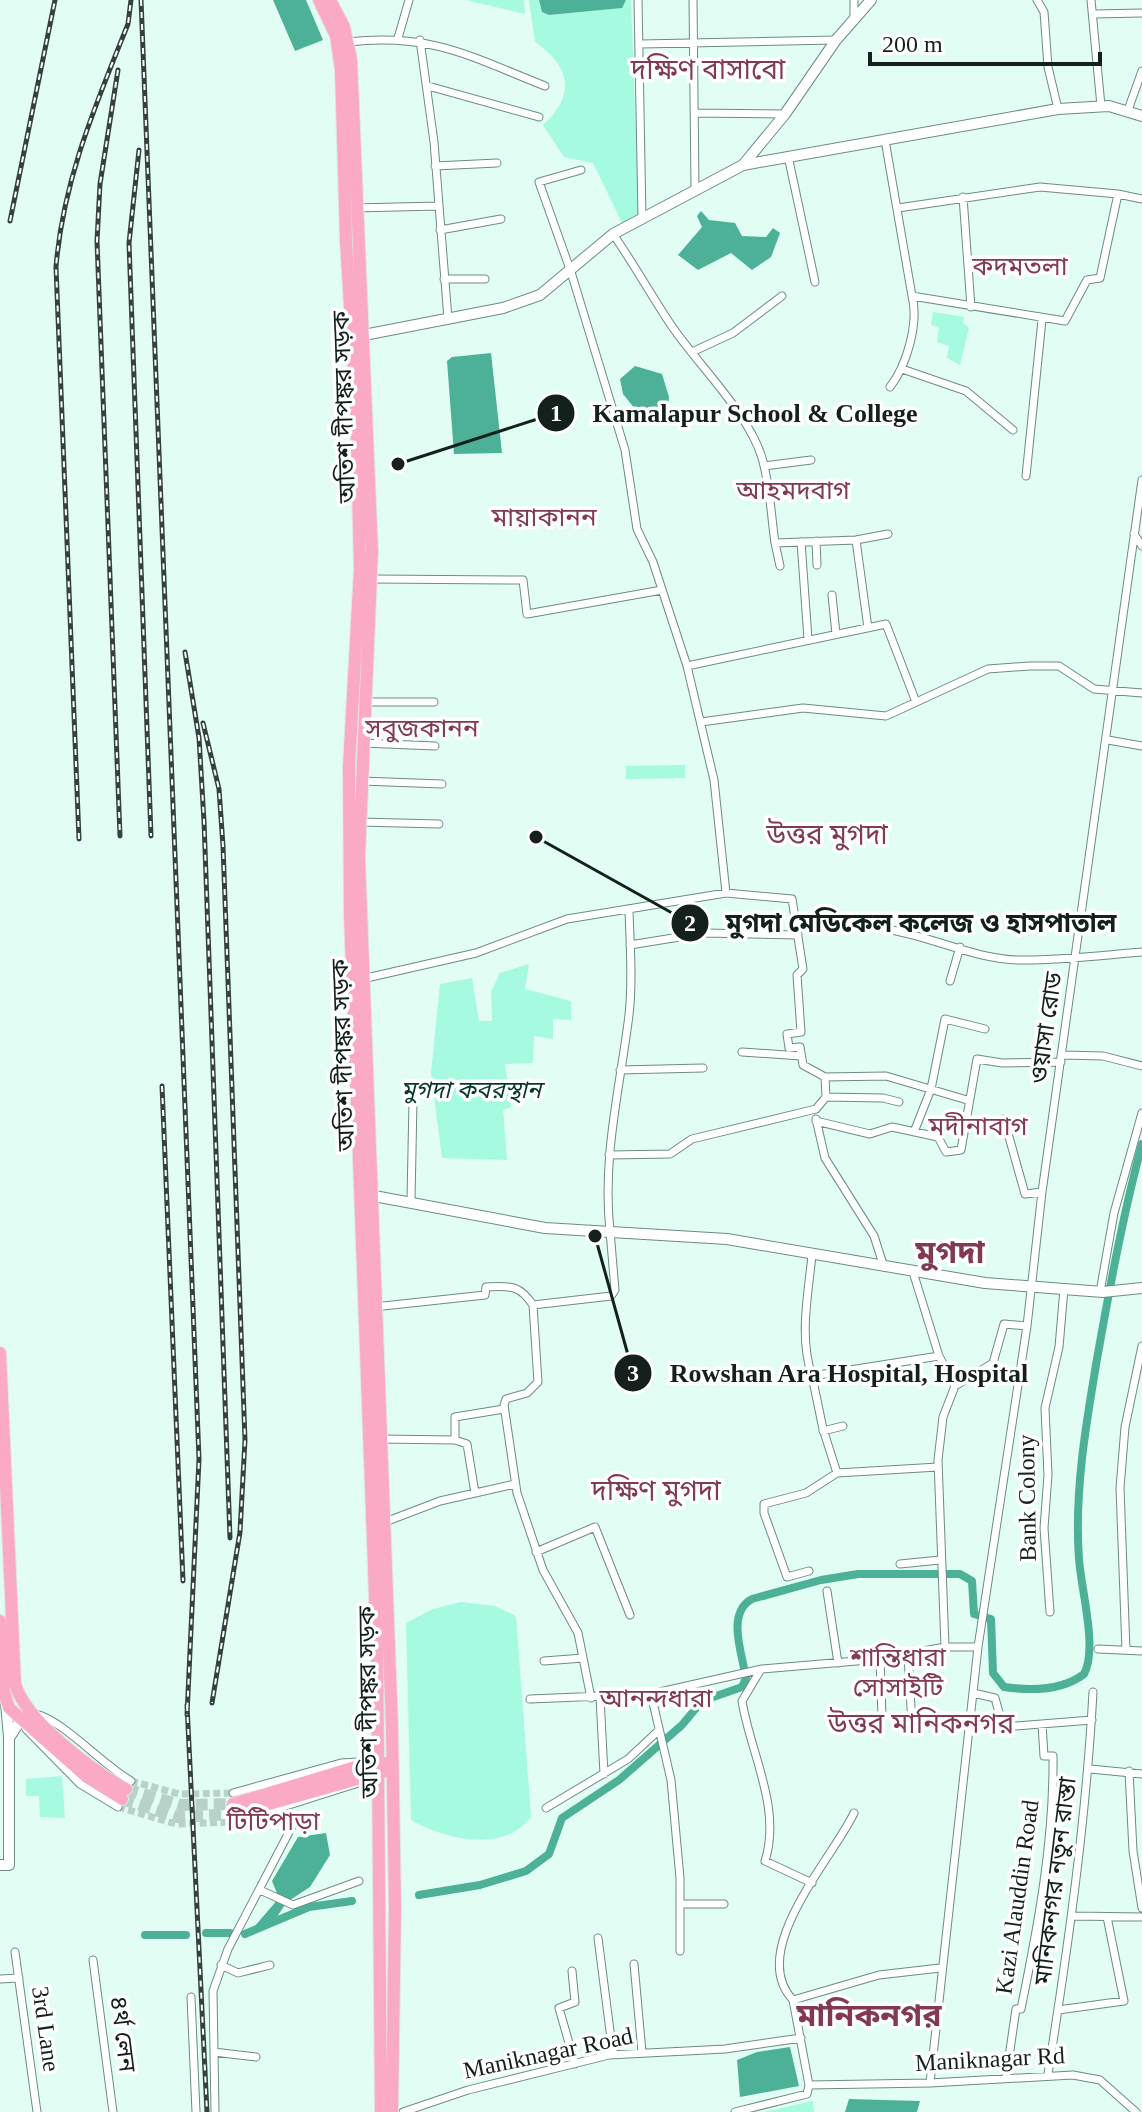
<svg xmlns="http://www.w3.org/2000/svg" width="1142" height="2112" font-family="'Times New Roman','Noto Sans Bengali',serif">
  <style>
    .green { fill: #a5fae0 }
    .water { fill: #4db197 }
    .lines { fill: none; stroke-linecap: round; stroke-linejoin: round }
    .canal { stroke: #4db197; stroke-width: 8 }
    .street-tunnel { stroke: #b9d2c9; stroke-width: 7; stroke-dasharray: 7 3.5; stroke-linecap: butt }
    .primary-tunnel { stroke: #b9d2c9; stroke-width: 12; stroke-dasharray: 12 6; stroke-linecap: butt }
    .street-casing { stroke: #6c8b81; stroke-width: 9 }
    .secondary-casing { stroke: #6c8b81; stroke-width: 12 }
    .primary-casing { stroke: #e3e4e4; stroke-width: 14 }
    .street { stroke: #fff; stroke-width: 7 }
    .secondary { stroke: #fff; stroke-width: 10 }
    .primary { stroke: #faaac5; stroke-width: 12 }
    .rail-casing { stroke: #33423d; stroke-width: 5 }
    .rail { stroke: #fff; stroke-width: 2; stroke-dasharray: 6; stroke-linecap: butt }
    .labels { text-anchor: middle; stroke-width: 7; stroke-linejoin: round; paint-order: stroke }
    .street-label { font-size: 24px; fill: #13201c; stroke: #fff }
    .park-label { font-size: 24px; font-style: italic; fill: #08372c; stroke: #fff }
    .neighbourhood-label { font-size: 26px; fill: #813a52; stroke: #fff }
    .quarter-label { font-size: 28px; fill: #813a52; stroke: #fff }
    .district-label { font-size: 32px; font-weight: bold; fill: #813a52; stroke: #fff }
    .leader { fill: none; stroke: #13201c; stroke-width: 3 }
    .callout-dot { fill: #13201c; stroke: #fff; stroke-width: 3 }
    .mark-label { font-size: 24px; text-anchor: middle; font-weight: bold; fill: #fff }
    .callout-label { font-size: 26px; text-anchor: middle; font-weight: bold; fill: #13201c; stroke: #fff; stroke-width: 7; stroke-linejoin: round; paint-order: stroke }
  </style>
  <rect width="100%" height="100%" fill="#e2fef4"/>
  <path class="green" d="M468,0H524L525,14L474,2Z
    M529,0H539L542,12L549,15L621,8L626,0H631L639,213L622,223L593,163L564,157L543,125C576,96 571,66 535,42Z
    M933,312L964,317L963,323L969,328L960,365L947,358L949,346L937,342L939,327L931,325Z
    M685,765V778L626,779V766Z
    M529,964L525,989L571,1001V1020L553,1019V1039L534,1036L533,1063L505,1064L511,1107L503,1110L507,1160L442,1158L431,1073L440,984L472,978L479,1021H492L491,992L500,973Z
    M461,1602L495,1606L516,1616L531,1817C503,1854 444,1839 411,1820L406,1623L433,1609Z
    M62,1776L65,1818L40,1817L39,1796H26V1779Z
    M813,2101L814,2112H764Z"/>
  <path class="water" d="M273,0H306L323,40L295,51Z
    M539,0H626L622,8L549,15L542,12Z
    M701,211L709,220L735,223L742,236L766,237L773,228L780,233L771,257L752,270L731,253L698,270L678,255L702,227L697,216Z
    M491,353L502,453L454,454L447,361L452,357Z
    M635,366L662,374L669,397L668,407L659,413L649,410L639,414L623,394L620,379Z
    M326,1833L330,1855L310,1887L287,1902L270,1927L247,1935L279,1898L272,1881L298,1837Z
    M790,2047L799,2086L740,2097L737,2060L757,2052Z
    M849,2099L920,2101L917,2112H845Z"/>
  <g class="lines">
    <path class="canal" d="M419,1895L480,1885L526,1871L549,1854L562,1818L619,1780L682,1725L702,1701L742,1687L746,1678C742,1653 726,1613 752,1599L821,1580L858,1574H960L972,1581L974,1614L991,1619L993,1673L1004,1687C1032,1691 1062,1691 1084,1674C1098,1649 1081,1589 1079,1559C1074,1493 1086,1424 1097,1359C1110,1286 1123,1215 1142,1144
      M206,1933H230
      M245,1934L309,1907L352,1901
      M145,1935H186"/>
    <path class="street-tunnel" d="M131,1781L179,1794L233,1793
      M118,1807L176,1824L235,1822"/>
    <path class="primary-tunnel" d="M126,1789L180,1805L233,1804
      M122,1799L177,1817L234,1814"/>
    <g class="street-casing">
      <path id="street" d="M638,0L642,218
        M693,0L695,189
        M854,0V18
        M1037,0L1044,12L1048,67L1058,109
        M1091,0L1101,106
        M1094,14L1142,13
        M398,38L409,0
        M420,40L434,142L448,319
        M348,42C432,33 469,56 545,86
        M641,44L836,40
        M428,86L539,117
        M1128,110L1142,71
        M695,113L785,114
        M885,140L912,296L1065,321L1087,280L1100,278L1118,194L1040,187L898,208
        M788,156L815,282
        M435,166L497,163
        M581,170L539,182L571,272L625,450L637,529L653,562L687,666L714,780L726,893
        M1118,194L1142,199
        M963,197L971,307
        M355,208L438,206
        M440,230L501,219
        M613,234C633,263 650,293 669,322C695,362 749,413 762,458C770,485 771,515 775,543
        M444,279H485
        M692,352L733,333L782,296
        M902,369L966,391L1013,430
        M890,387C907,365 919,323 912,296
        M764,466L811,460
        M1026,476L1042,320
        M1134,534L1142,546
        M856,540L868,628
        M816,541L817,565
        M801,542L808,639
        M780,566L775,543L856,540L888,534
        M372,579L523,580L527,614L662,590
        M832,595L836,634
        M687,666L886,624L916,702
        M366,702H434
        M701,722L803,708L886,716L988,669L1030,666H1059L1094,689L1142,693
        M1108,740L1142,746
        M363,743L435,746
        M361,781L442,784
        M360,822L439,824
        M891,930C932,937 976,959 1018,960C1057,961 1104,955 1142,952
        M630,945L704,933L798,935
        M362,979L476,953L567,919L726,893L792,899L803,969L797,975L801,1032L787,1034L789,1048L800,1047L803,1065L825,1077L886,1076L967,1100
        M950,981L960,947
        M742,1052L801,1056
        M1062,1055L1103,1056L1142,1066
        M620,1070L703,1068
        M826,1097L883,1098L899,1102
        M816,1119L825,1158L874,1236L884,1267
        M1004,1119L1025,1194L1042,1192
        M816,1121L870,1134L892,1127L938,1137L946,1152L961,1150L977,1059L1002,1063L1061,1062
        M914,1132L931,1089L945,1019L985,1029
        M609,1155L670,1154L692,1139L816,1109L826,1097L825,1077
        M411,1200L413,1101
        M610,1231C602,1157 620,1088 629,1015C633,981 630,944 629,910
        M913,1272L939,1356L955,1386
        M1100,1292L1114,1213L1142,1113
        M533,1305L538,1382L527,1393L506,1399L504,1405L517,1493L543,1570L578,1633L591,1698
        M533,1305L611,1296L615,1290L610,1231
        M374,1307L485,1295L486,1287C510,1286 519,1284 533,1305
        M812,1376C799,1337 808,1296 812,1255
        M823,1431L843,1426
        M381,1439L455,1440
        M837,1473L823,1429L812,1376L939,1356
        M475,1493L467,1444L455,1440V1417L504,1409
        M385,1522L440,1501L515,1484
        M536,1552L595,1527L630,1615
        M900,1564L940,1560
        M809,1571L787,1577L764,1513V1504L806,1493L837,1473L938,1467
        M827,1591L838,1663
        M1050,1612L1044,1528L1048,1475L1045,1408L1059,1347L1064,1289
        M945,1647L938,1460L943,1417L955,1386L993,1363L1004,1324L1027,1326
        M1098,1649L1142,1651
        M1126,1650L1120,1488L1125,1427L1142,1346
        M908,1655L912,1725
        M544,1661L583,1658
        M760,1671L742,1701C750,1752 782,1808 765,1861L812,1883
        M973,1693L995,1698L1003,1727L1092,1720
        M651,1694L671,1780L680,1878V1951
        M600,1697L604,1774
        M530,1699L651,1694L762,1669L880,1659L945,1647H978
        M35,1714C63,1720 101,1764 131,1781
        M837,1719L882,1717L880,1659
        M26,1729L80,1784L118,1807
        M1090,1769L1142,1774
        M1129,1771L1133,1851L1142,1908
        M233,1793L341,1763L358,1762
        M546,1808L628,1759L658,1731
        M235,1822L371,1779
        M260,1890L293,1905L359,1881
        M680,1904H724
        M1074,1916L1142,1917
        M598,1938L613,2054
        M15,1952L37,2112
        M93,1960L113,2112
        M634,1964L642,2052
        M221,1965L238,1973L270,1965
        M572,1971L575,2002L559,2008L575,2064
        M0,1979L19,1978
        M191,1997L196,2112
        M793,2000L879,1975L940,1968
        M1058,2010L1124,2001L1107,1917
        M214,2052L256,2057
        M1048,2074C1068,1947 1086,1821 1093,1692
        M1006,2077L1016,2009H1021C1038,1926 1054,1841 1053,1756H1044L1042,1724
        M930,2083L978,1647L1027,1326L1042,1192L1142,480
        M809,2085L930,2083L1073,2075L1100,2080L1136,2112
        M809,2085L793,2000C746,1951 833,1858 854,1813
        M215,2112L213,1991L228,1949L298,1815
        M403,2112L468,2090L609,2055L725,2049L801,2038
        M735,2112L807,2094L809,2085"/>
    </g>
    <g class="secondary-casing">
      <path id="secondary" d="M743,165L1058,109L1109,106L1142,116
        M364,335L503,308L540,295L613,234L743,165L785,114L836,40L871,0
        M369,1195L545,1228L727,1239L985,1283L1103,1292L1142,1288
        M6,1703L9,1737
        M0,1865H9V1738L20,1721"/>
    </g>
    <g class="primary-casing">
      <path id="primary" d="M319,0L336,36L341,70L346,241L356,405L360,569L349,767L350,916L377,1650L381,2112
        M330,0L344,27L351,59L372,551L359,857L392,1726L395,1907L392,2112
        M0,1353L15,1684C26,1721 92,1771 126,1789
        M0,1621L4,1692L9,1708L87,1777L122,1799
        M233,1804L362,1765L384,1763
        M234,1814L386,1771"/>
    </g>
    <use href="#street" class="street"/>
    <use href="#secondary" class="secondary"/>
    <use href="#primary" class="primary"/>
    <g class="rail-casing">
      <path id="rail" d="M141,0L199,1459L187,1715
        M118,70L100,184L97,241L120,836
        M139,150L129,243L151,836
        M10,221L55,0
        M185,652L199,738L204,821L230,1538
        M203,723L219,789L223,846L245,1440L240,1532L212,1703
        M79,839L56,267C63,180 96,104 128,24L131,0
        M162,1086L183,1581
        M187,1705L207,2112"/>
    </g>
    <use href="#rail" class="rail"/>
  </g>
  <g class="labels">
    <g class="street-label">
      <text transform="translate(344 407) rotate(-92)" y="8">অতিশ দীপঙ্কর সড়ক</text>
      <text transform="translate(1046 1028) rotate(-82)" y="8">ওয়াসা রোড</text>
      <text transform="translate(343 1055) rotate(-92)" y="8">অতিশ দীপঙ্কর সড়ক</text>
      <text transform="translate(1027 1498) rotate(-91)" y="8">Bank Colony</text>
      <text transform="translate(368 1702) rotate(-91)" y="8">অতিশ দীপঙ্কর সড়ক</text>
      <text transform="translate(1055 1881) rotate(-83)" y="8">মানিকনগর নতুন রাস্তা</text>
      <text transform="translate(1017 1897) rotate(-82)" y="8">Kazi Alauddin Road</text>
      <text transform="translate(46 2029) rotate(82)" y="8">3rd Lane</text>
      <text transform="translate(123 2034) rotate(83)" y="8">৪র্থ লেন</text>
      <text transform="translate(548 2053) rotate(-12)" y="8">Maniknagar Road</text>
      <text transform="translate(990 2059) rotate(-3)" y="8">Maniknagar Rd</text>
    </g>
    <g class="park-label">
      <text x="471" y="1098">মুগদা কবরস্থান</text>
    </g>
    <g class="neighbourhood-label">
      <text x="1020" y="275">কদমতলা</text>
      <text x="793" y="499">আহমদবাগ</text>
      <text x="544" y="526">মায়াকানন</text>
      <text x="422" y="737">সবুজকানন</text>
      <text x="978" y="1135">মদীনাবাগ</text>
      <text x="898" y="1666">শান্তিধারা<tspan x="898" dy="30">সোসাইটি</tspan></text>
      <text x="656" y="1707">আনন্দধারা</text>
      <text x="273" y="1830">টিটিপাড়া</text>
    </g>
    <g class="quarter-label">
      <text x="708" y="79">দক্ষিণ বাসাবো</text>
      <text x="827" y="844">উত্তর মুগদা</text>
      <text x="656" y="1500">দক্ষিণ মুগদা</text>
      <text x="921" y="1733">উত্তর মানিকনগর</text>
    </g>
    <g class="district-label">
      <text x="950" y="1263">মুগদা</text>
      <text x="869" y="2026">মানিকনগর</text>
    </g>
  </g>
  <path class="leader" d="M398 464L556 413M536 837L690 923M595 1236L633 1373"/>
  <g class="callout-dot">
    <circle cx="398" cy="464" r="8"/>
    <circle cx="536" cy="837" r="8"/>
    <circle cx="595" cy="1236" r="8"/>
    <circle cx="556" cy="413" r="20"/>
    <circle cx="690" cy="923" r="20"/>
    <circle cx="633" cy="1373" r="20"/>
  </g>
  <g class="mark-label">
    <text x="556" y="421">1</text>
    <text x="690" y="931">2</text>
    <text x="633" y="1381">3</text>
  </g>
  <g class="callout-label">
    <text x="755" y="422">Kamalapur School &amp; College</text>
    <text x="921" y="932">মুগদা মেডিকেল কলেজ ও হাসপাতাল</text>
    <text x="849" y="1382">Rowshan Ara Hospital, Hospital</text>
  </g>
  <path d="M870 52v12h230v-12" fill="none" stroke="#13201c" stroke-width="4"/>
  <text x="882" y="52" font-size="24" fill="#13201c" stroke="#ffffff" stroke-width="6" paint-order="stroke">200 m</text>
</svg>
